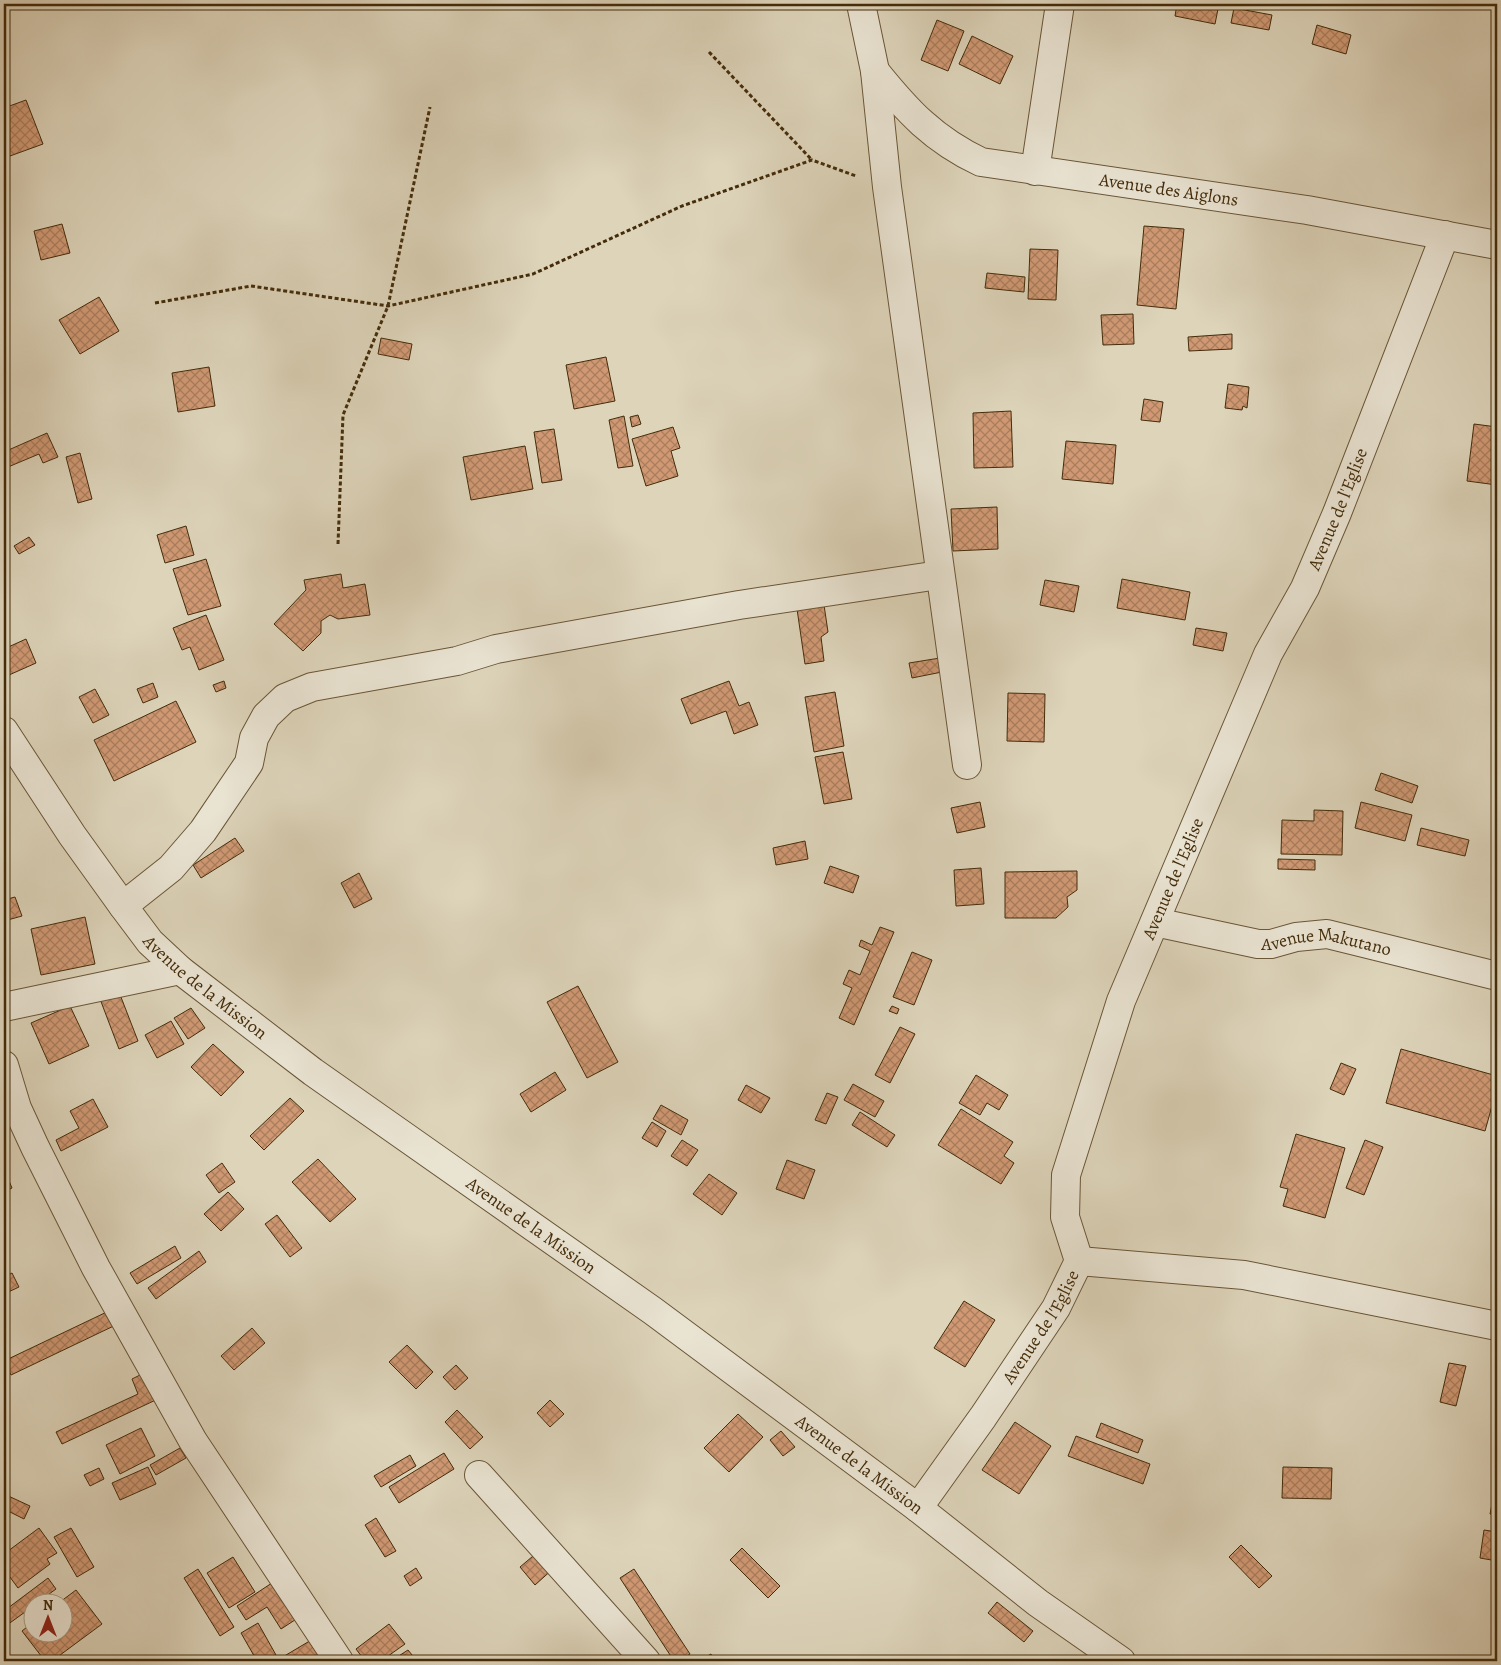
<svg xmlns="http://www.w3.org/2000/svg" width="1501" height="1665" font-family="Alegreya,serif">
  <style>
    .building { fill: url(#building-cross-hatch); stroke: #442c0a }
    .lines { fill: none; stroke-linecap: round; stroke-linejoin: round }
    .street-casing { stroke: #6a5636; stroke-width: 30 }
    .path { stroke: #442c0a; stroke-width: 3; stroke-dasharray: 4 2.5; stroke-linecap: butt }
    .street { stroke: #e9e3d2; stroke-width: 28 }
    .labels { text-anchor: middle; stroke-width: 5; stroke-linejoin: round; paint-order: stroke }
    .street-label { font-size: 18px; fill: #442c0a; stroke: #e9e3d2 }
  </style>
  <defs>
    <pattern id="building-cross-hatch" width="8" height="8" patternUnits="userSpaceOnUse" patternTransform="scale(1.25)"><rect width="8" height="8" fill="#d09974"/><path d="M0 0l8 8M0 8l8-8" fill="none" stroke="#aa7d5d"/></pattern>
  </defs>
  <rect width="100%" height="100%" fill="#ddd4ba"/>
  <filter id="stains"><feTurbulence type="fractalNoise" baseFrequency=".004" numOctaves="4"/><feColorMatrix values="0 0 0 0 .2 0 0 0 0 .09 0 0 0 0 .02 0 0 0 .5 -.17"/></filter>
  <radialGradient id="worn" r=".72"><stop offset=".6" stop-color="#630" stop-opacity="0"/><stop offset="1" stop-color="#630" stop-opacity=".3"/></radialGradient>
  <path class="building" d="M1177,4H1219L1215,24L1175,16Z
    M1234,8L1272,15L1269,30L1231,23Z
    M937,20L964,31L948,71L921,60Z
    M1317,25L1351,35L1346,54L1312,44Z
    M972,36L1013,56L1000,84L959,64Z
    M26,100L43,144L10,156L4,141V108Z
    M62,224L70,253L41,260L34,231Z
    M1144,226L1184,229L1176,309L1137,305Z
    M1030,249L1058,250L1056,300L1028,299Z
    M987,273L1025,277L1024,292L985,288Z
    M99,297L119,331L80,354L59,320Z
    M1133,314L1134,344L1103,345L1101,315Z
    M1232,334V349L1189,351L1188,337Z
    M381,338L412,344L409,360L378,354Z
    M606,357L615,401L574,409L566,365Z
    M209,367L215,406L178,412L172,373Z
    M1228,384L1249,387L1247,408L1243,406L1242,410L1225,408Z
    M1144,399L1163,402L1160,422L1141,420Z
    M1011,411L1013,467L974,468L973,413Z
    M638,415L641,424L632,427L630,417Z
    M624,416L633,466L618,468L609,420Z
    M1474,424L1497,427V485L1467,481Z
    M673,427L680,448L671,451L678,476L646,486L632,439Z
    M554,429L562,480L542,483L534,432Z
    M47,433L58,457L43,463L39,454L8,467L4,452Z
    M1066,441L1116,445L1113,484L1062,479Z
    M525,446L533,489L471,500L463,457Z
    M80,453L92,499L78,503L66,457Z
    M997,507L998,549L953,551L951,509Z
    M186,526L194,555L165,563L157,535Z
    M29,537L35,545L19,554L14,546Z
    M206,559L221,606L188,615L173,569Z
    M341,574L343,588L365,584L370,615L338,619L330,615L321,621V633L303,651L274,624L306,590L304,580Z
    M1122,579L1190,592L1185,620L1117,608Z
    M1045,580L1079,586L1074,612L1040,605Z
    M824,605L828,632L821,637L824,661L805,664L797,609Z
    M206,615L224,660L199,670L190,647L182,650L173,628Z
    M1196,628L1227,633L1223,651L1193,645Z
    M26,639L36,663L9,675L4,663V649Z
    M940,658L942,672L912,678L909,663Z
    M224,681L226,688L216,692L213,685Z
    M729,681L739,706L749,702L758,725L734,734L726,711L691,724L681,699Z
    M153,683L158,697L143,703L137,689Z
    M95,689L109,715L93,723L79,697Z
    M835,692L844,746L814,752L805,697Z
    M1008,693L1045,694L1044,742L1007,741Z
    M176,701L196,742L114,781L94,740Z
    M843,752L852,799L824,804L815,757Z
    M1381,773L1418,786L1412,803L1375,790Z
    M980,802L985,827L957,833L951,808Z
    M1361,802L1412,815L1405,841L1355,828Z
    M1314,810L1343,811L1342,855L1281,854L1282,820L1314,821Z
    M1421,828L1469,840L1465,856L1417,845Z
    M235,838L244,851L201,878L193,865Z
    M805,841L808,859L776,865L773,848Z
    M1278,859L1315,860V870L1278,869Z
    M830,866L859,876L853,893L824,883Z
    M981,868L984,904L956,906L954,870Z
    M1077,871V890L1067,897L1068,907L1056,918H1005V872Z
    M359,873L372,899L354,908L341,883Z
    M15,897L22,916L4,921V900Z
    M85,917L95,964L41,975L31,929Z
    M880,927L894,932L854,1025L839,1018L852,988L843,984L849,970L860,975L870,951L859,946L861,940L872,945Z
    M912,952L932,960L914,1005L893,997Z
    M578,986L618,1062L587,1078L547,1002Z
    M119,992L138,1041L119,1049L100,999Z
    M70,1006L89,1046L49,1064L31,1023Z
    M892,1006L899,1009L897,1014L889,1011Z
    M191,1008L205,1028L188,1039L174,1018Z
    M171,1021L184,1044L157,1058L145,1035Z
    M900,1027L915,1034L890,1083L875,1075Z
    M213,1044L244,1072L221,1096L191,1067Z
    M1401,1049L1497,1076V1088L1485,1131L1386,1103Z
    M1341,1063L1356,1069L1344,1095L1330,1089Z
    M555,1072L566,1090L531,1112L520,1094Z
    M976,1075L1008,1095L999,1110L987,1103L980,1115L959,1103Z
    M853,1084L884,1101L875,1117L844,1100Z
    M746,1085L770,1098L761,1113L738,1100Z
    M827,1093L838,1097L826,1124L815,1120Z
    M290,1098L304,1111L264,1150L250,1136Z
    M93,1099L108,1127L61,1151L56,1140L79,1128L70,1111Z
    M661,1105L688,1120L681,1135L653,1119Z
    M961,1109L1013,1142L1004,1156L1014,1163L1001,1184L938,1145Z
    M860,1112L895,1135L887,1147L852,1125Z
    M652,1122L666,1131L657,1147L642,1138Z
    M1296,1134L1345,1148L1325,1218L1283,1206L1288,1189L1280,1187Z
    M682,1140L698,1150L687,1166L671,1156Z
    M1365,1140L1383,1147L1364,1195L1346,1188Z
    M318,1159L356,1199L330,1222L292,1182Z
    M787,1160L815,1170L804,1199L776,1189Z
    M222,1163L235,1182L219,1193L206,1175Z
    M4,1169L12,1188L4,1192Z
    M709,1174L737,1193L722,1215L693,1194Z
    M228,1192L244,1209L221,1231L204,1214Z
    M277,1215L302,1248L290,1257L265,1224Z
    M175,1246L181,1258L137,1284L130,1273Z
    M199,1251L206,1262L156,1299L148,1288Z
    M12,1273L19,1287L4,1294V1277Z
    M964,1301L995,1320L965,1367L934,1348Z
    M113,1309L120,1323L11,1375L4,1361Z
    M252,1328L265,1343L234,1370L221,1356Z
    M407,1345L433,1372L416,1389L389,1362Z
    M1449,1363L1466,1366L1456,1406L1440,1402Z
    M456,1365L468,1378L455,1390L443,1377Z
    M148,1371L160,1398L62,1444L56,1432L138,1394L132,1379Z
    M550,1400L564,1414L550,1427L537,1413Z
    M457,1410L483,1437L470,1449L445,1422Z
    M738,1414L763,1437L729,1472L704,1448Z
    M1015,1422L1051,1446L1019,1494L982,1470Z
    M1101,1423L1143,1440L1138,1453L1096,1437Z
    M141,1428L155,1456L120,1474L106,1445Z
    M781,1431L795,1447L783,1456L770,1440Z
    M1076,1436L1150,1464L1143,1484L1068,1456Z
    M180,1448L186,1458L156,1475L150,1465Z
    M444,1453L454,1469L399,1503L389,1487Z
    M410,1455L416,1466L381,1487L374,1476Z
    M148,1467L156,1484L120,1500L112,1483Z
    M1283,1467L1332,1468L1331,1499L1282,1498Z
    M99,1468L104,1479L90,1486L84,1475Z
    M4,1494L30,1506L24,1519L4,1509Z
    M1493,1499L1497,1500V1515L1490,1514Z
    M376,1518L396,1551L385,1557L365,1525Z
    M39,1528L57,1553L47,1559L50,1564L18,1588L4,1569V1554Z
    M71,1528L94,1567L77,1577L54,1537Z
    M1484,1530L1497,1532V1561L1480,1558Z
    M1241,1545L1272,1576L1259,1588L1229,1557Z
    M742,1548L780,1586L768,1598L730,1560Z
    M539,1551L554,1568L535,1585L520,1567Z
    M233,1557L255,1592L229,1608L207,1573Z
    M416,1568L422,1578L410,1586L404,1576Z
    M198,1569L234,1627L220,1636L184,1578Z
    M634,1569L690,1654L679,1661H674L620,1578Z
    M48,1578L56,1589L38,1602H32V1607L7,1625L4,1621V1611Z
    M275,1581L298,1618L281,1629L267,1607L246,1620L237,1606Z
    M76,1590L102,1624L52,1661H45L22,1631L32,1623V1632H62V1602H60Z
    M997,1602L1033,1631L1024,1642L988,1613Z
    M258,1623L276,1655L265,1661H257L241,1633Z
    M389,1624L405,1644L381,1661H365L356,1649Z
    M313,1639L327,1661H276Z
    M408,1650L417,1661H391Z
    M711,1654L715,1661H698Z"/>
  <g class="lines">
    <g class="street-casing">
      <g id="street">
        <path d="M861,4L875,71L887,187L967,765"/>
        <path id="s1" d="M875,71C907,111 934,140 981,162L1307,210L1497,245"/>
        <path d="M1035,171L1060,4"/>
        <path id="s2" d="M4,731L72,835L123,906L150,942L180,970L313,1072L653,1311L918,1508L1038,1603L1121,1661"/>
        <path d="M123,906L171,868L203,831L249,763L254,738L266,716L285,698L312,687L457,661L496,649L739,605L939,575"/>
        <path id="s3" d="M1155,922L1258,944H1271L1296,937L1327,934L1497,976"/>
        <path d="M4,1007L180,970"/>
        <path d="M4,1065L17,1108L35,1147L96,1268L193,1441L339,1661"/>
        <path d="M1079,1261L1244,1275L1497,1326"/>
        <path d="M479,1475L646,1661"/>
        <path id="s4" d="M918,1508L983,1417L1056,1308L1079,1261L1065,1217L1066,1175L1121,1001L1268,654L1305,588L1337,513L1445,235"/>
      </g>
    </g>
    <path class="path" d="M709,52L812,160
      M155,303L251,286L388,306L533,274L682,206L812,160L856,176
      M338,544L343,415L388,306L430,107"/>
    <use href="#street" class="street"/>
  </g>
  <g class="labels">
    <g class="street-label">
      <text dy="6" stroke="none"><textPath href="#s1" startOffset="331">Avenue des Aiglons</textPath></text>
      <text dy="6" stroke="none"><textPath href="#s4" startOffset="1104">Avenue de l'Eglise</textPath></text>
      <text dy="6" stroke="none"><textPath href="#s4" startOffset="699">Avenue de l'Eglise</textPath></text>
      <text dy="6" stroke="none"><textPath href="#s3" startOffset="175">Avenue Makutano</textPath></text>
      <text dy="6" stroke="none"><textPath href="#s2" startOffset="328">Avenue de la Mission</textPath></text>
      <text dy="6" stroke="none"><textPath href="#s2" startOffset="732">Avenue de la Mission</textPath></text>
      <text dy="6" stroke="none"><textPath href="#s4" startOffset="219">Avenue de l'Eglise</textPath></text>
      <text dy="6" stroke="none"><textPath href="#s2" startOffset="1138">Avenue de la Mission</textPath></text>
    </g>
  </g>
  <rect width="1501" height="1665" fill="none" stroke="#ddd4ba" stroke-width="20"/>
  <rect x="5" y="5" width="1491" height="1655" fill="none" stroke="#442c0a" stroke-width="2.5"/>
  <rect x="10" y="10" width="1481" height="1645" fill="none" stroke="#442c0a"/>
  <g transform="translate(48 1618)"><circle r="24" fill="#e9e3d2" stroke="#a79a82"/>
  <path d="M0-4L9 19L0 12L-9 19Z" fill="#8f2418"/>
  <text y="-8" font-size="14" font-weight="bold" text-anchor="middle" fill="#442c0a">N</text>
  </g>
  <rect width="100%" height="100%" filter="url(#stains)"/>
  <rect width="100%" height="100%" fill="url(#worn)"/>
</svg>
